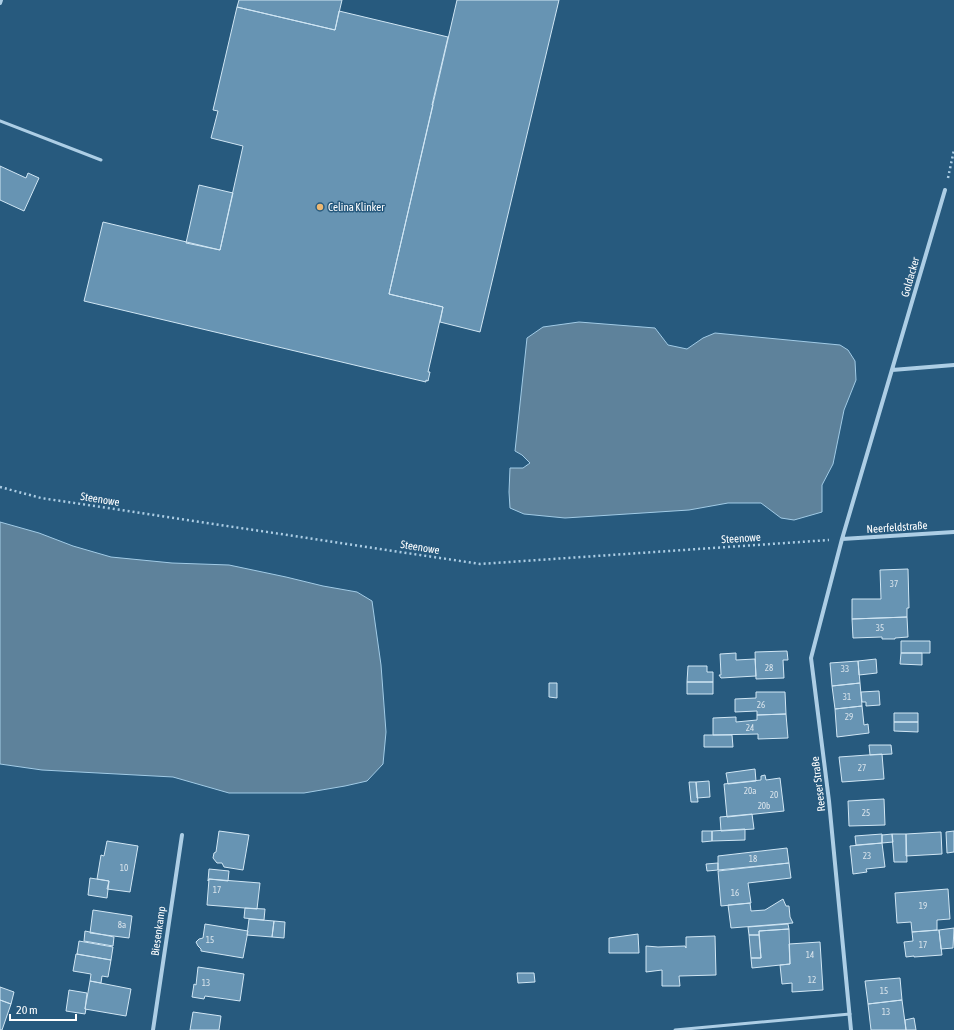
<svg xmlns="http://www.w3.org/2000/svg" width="954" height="1030" font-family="'Asap Condensed',sans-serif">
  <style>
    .water { fill: #5e829b; stroke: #a1cbe6 }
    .building { fill: #6794b3; stroke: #d0e6f4 }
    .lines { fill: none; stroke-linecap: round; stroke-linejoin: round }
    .path { stroke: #adcee5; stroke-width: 2.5; stroke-dasharray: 2 3; stroke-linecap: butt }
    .service { stroke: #adcee5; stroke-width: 3 }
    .minor { stroke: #adcee5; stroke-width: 4 }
    .poi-dot { fill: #edb872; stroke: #275a7e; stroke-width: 1.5 }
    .labels { text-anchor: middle; stroke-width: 3; stroke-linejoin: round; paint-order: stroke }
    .number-label { font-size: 9px; fill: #d9e4ec }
    .poi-label { font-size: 11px; fill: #fff; stroke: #275a7e; text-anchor: start }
    .street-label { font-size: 11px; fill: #fff; stroke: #275a7e }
  </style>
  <rect width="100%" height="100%" fill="#275a7e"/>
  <path class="water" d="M579,322L655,328L668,345L687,349L703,338L715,333L840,345L848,350L855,361L856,380L844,410L833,464L822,485V512L794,520L781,518L761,503H728L689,510L565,518L524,514L510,508L509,492L510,468H523L530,463L522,455L515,451L527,338L543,327Z
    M0,522L39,533L73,546L111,557L172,563L229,565L286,577L323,586L357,592L372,601L381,665L386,732L383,764L367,781L345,786L304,793H229L173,777L42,770L0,764Z"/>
  <path class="building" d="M239,0H342L335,30L237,7Z
    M457,0H559L480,332L440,322L443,307L389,294Z
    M237,7L335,30L339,11L448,37L432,105H433L389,294L443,307L428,372H430L428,381L426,380V382L84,301L103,222L220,250L243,146L211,138L218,111L213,110Z
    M0,166L26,178L28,173L39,178L24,211L0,200Z
    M199,185L233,193L220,250L186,243Z
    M908,569L909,608H907V617L852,619V599H881L880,570Z
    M907,617L908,637L895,638V639H882V637L853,638L852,619Z
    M901,641H930V653H901Z
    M787,651L788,660H783L784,678L756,679L755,652Z
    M736,653V660L755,659L756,676L721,678L719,675H721L720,654Z
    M901,653H922V665L900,664Z
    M876,659L877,673L859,675L858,661Z
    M858,661L860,683L832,686L830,663Z
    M688,666H707V672H713V682H687Z
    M687,682H713V694H687Z
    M549,683H557V698L549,697Z
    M860,683L862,706L835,709L832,686Z
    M879,691L880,705L866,706V702H862L861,692Z
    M756,692H785L786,714L757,715V711L735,712V699L756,698Z
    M862,706L864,725L868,724L869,733L837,737L835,709Z
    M894,713H918V722H894Z
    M786,714L788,738L758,739V734L713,735V718L736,717V722L757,720V715Z
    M894,722H918V732L894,731Z
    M704,735H732L733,747H704Z
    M869,745H891L892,754L870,755Z
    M882,754L884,779L842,782L839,757Z
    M755,769L756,781L728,784L726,773Z
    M765,775L766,780L780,778L784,811L727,817L724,784L761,780V776Z
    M709,781L710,797L697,798L696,782Z
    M689,782H696L698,802H691Z
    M884,799L885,825L849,826L848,801Z
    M752,814L754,829L721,831L720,817Z
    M745,829V840L712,841V831Z
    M219,831L249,835L243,870L224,867L222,863H217L213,858L214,853L216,852Z
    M702,831H712V841L702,842Z
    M954,831V852L947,853L946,832Z
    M941,832L942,854L906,856V834Z
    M882,834V843L856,845L855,836Z
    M892,834L893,842L882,843V835Z
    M892,834H906L907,862H894Z
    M107,841L138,846L130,892L107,889L109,881L97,879L101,855L104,856Z
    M882,843L885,867L866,869L867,872L853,874L850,846Z
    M787,848L789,863L718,870V856Z
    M718,863V870L707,871L706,864Z
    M789,863L791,878L748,883L751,903L721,906L718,871Z
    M209,869L229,871L228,881L209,879L208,881Z
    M90,878L109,881L107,898L88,895Z
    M209,879L260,883L257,909L207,905Z
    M948,889L950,919L937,920V930L912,932L911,922L897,923L895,893Z
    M783,899L786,906H789L790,917L793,923L731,928L728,905L750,903L751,911L765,910Z
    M245,908L265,909L264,920L244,918Z
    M93,910L132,916L129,938L90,933Z
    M249,919L274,921L272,937L247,935Z
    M274,921L285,922L284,938L272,937Z
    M205,924L248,931L243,958L201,951V949L198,946L196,942L199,939L203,938Z
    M788,924L789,929L759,931V935H749L748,927Z
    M954,928L953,948L941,949L939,930Z
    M789,929L790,964L752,968L751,958H761L759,931Z
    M939,930L942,955L914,957V956L906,957L904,942L913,941L912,932Z
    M85,931L114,937L113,946L84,941Z
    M638,934L639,953H609V938Z
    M749,935H759L761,958H751Z
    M715,936L716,975L679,976L680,986H662V970L646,972V946L658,947L685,946L686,948V937Z
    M79,941L113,947L111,960L77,954Z
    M820,942L823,990L792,992V983L782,984L780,965L790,964L789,944Z
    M76,954L111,960L108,977L102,976L101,983L90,981L91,974L73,971Z
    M198,967L244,974L240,1001L205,996L204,999L192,997L194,984L196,985Z
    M517,973H534L535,982L518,983Z
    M900,978L902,1000L868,1004L865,981Z
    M90,981L131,989L126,1016L85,1009Z
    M0,987L14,992L11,1004L0,1000Z
    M69,990L87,993L85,1009H86L85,1014L66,1011Z
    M0,1000L11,1004L2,1030H0Z
    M902,1000L906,1030H871L868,1004Z
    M193,1012L221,1016L219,1030H190Z
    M914,1018L916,1030H906L905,1020Z"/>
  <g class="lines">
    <path class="path" d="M948,178L954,150
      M0,487L41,498L480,564L829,540"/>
    <path class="service" d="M0,121L101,160
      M675,1030L850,1014"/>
    <path class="minor" d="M0,3L1,0
      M892,370L954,365
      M842,539L954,532
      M153,1030L182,835
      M851,1030L829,801L811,658L842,539L945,190"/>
  </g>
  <circle class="poi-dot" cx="320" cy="207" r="4"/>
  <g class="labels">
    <g class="number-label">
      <text x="894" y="587">37</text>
      <text x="880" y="631">35</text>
      <text x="769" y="671">28</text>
      <text x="845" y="672">33</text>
      <text x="847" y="700">31</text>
      <text x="761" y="708">26</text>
      <text x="849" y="720">29</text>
      <text x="750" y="731">24</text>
      <text x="862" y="771">27</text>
      <text x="750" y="794">20a</text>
      <text x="774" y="798">20</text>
      <text x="764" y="809">20b</text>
      <text x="866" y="816">25</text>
      <text x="867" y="859">23</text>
      <text x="753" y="862">18</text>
      <text x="124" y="871">10</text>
      <text x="217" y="893">17</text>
      <text x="735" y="896">16</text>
      <text x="923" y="909">19</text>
      <text x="122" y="928">8a</text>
      <text x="210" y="943">15</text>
      <text x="923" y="948">17</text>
      <text x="810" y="958">14</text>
      <text x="812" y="983">12</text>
      <text x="206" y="986">13</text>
      <text x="884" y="994">15</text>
      <text x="886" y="1015">13</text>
    </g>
    <g class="poi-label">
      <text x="328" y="211">Celina Klinker</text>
    </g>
    <g class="street-label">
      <text transform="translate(910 277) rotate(-74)" y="4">Goldacker</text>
      <text transform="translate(100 499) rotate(9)" y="4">Steenowe</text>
      <text transform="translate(897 527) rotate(-4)" y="4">Neerfeldstraße</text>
      <text transform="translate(741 538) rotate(-4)" y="4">Steenowe</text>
      <text transform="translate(420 547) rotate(9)" y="4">Steenowe</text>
      <text transform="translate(818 784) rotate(-97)" y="4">Reeser Straße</text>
      <text transform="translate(158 931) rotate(-82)" y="4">Biesenkamp</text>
    </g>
  </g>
  <path d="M10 1014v6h66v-6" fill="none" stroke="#ffffff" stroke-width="2"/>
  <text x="16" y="1014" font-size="12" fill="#ffffff" stroke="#275a7e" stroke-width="3" paint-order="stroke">20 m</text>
</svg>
